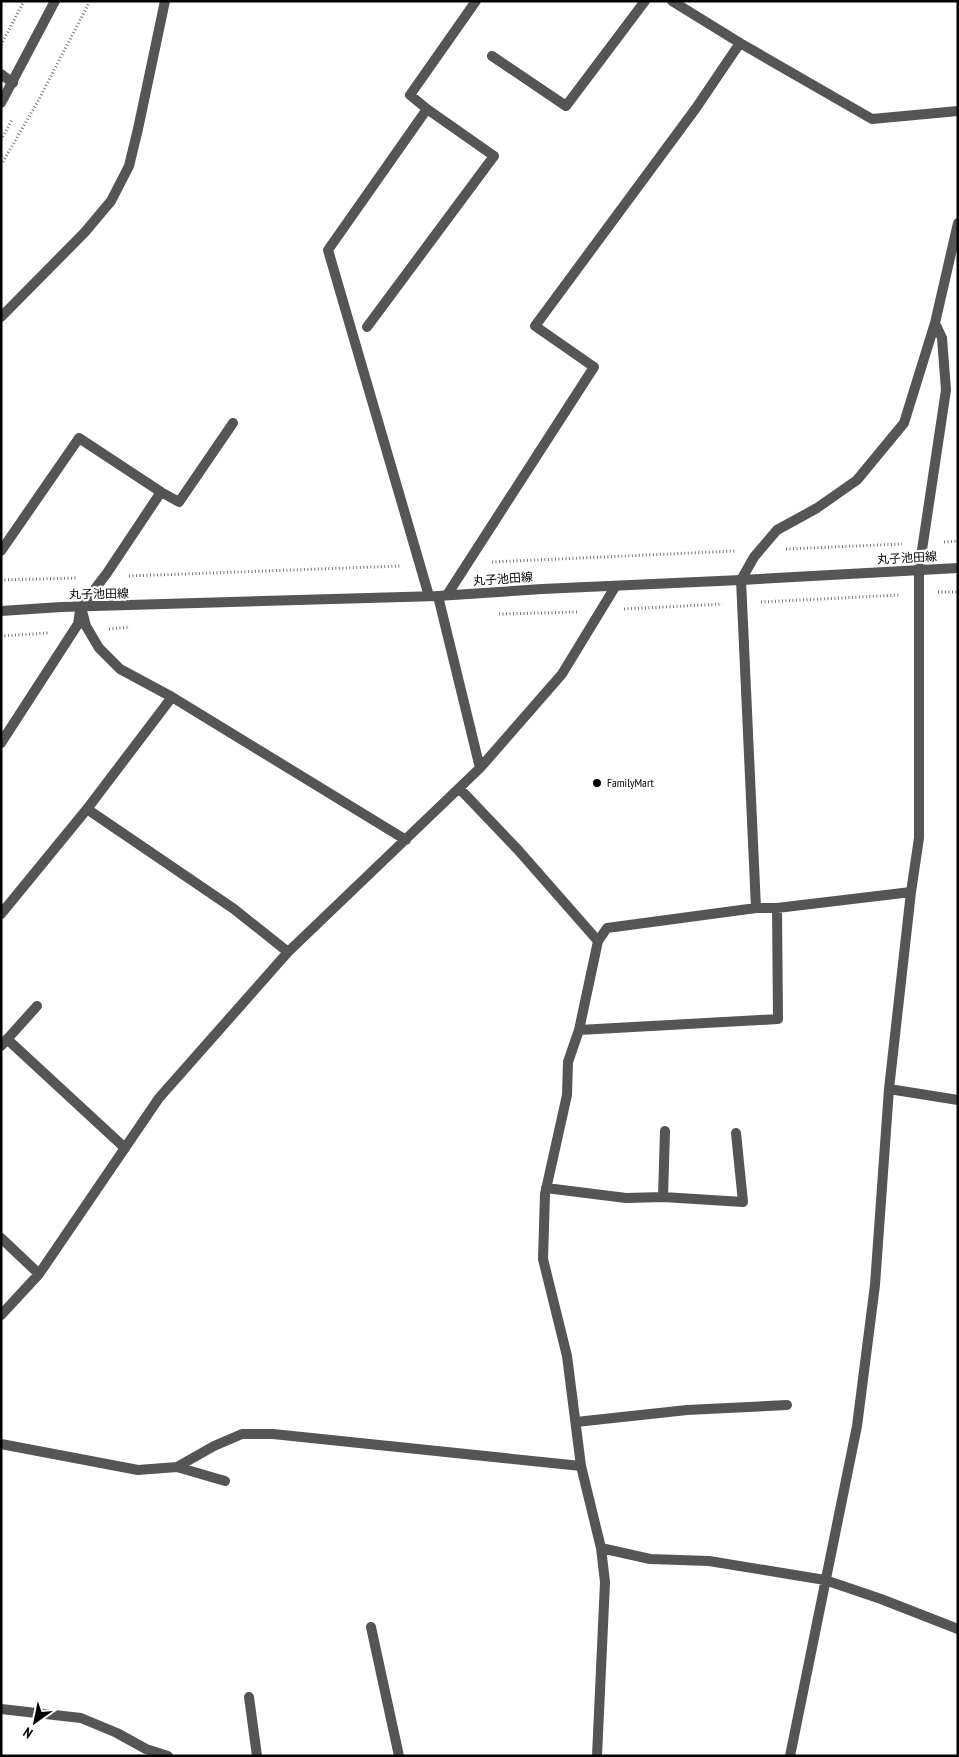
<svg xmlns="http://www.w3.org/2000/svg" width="959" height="1757" font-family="'PT Sans Narrow','Noto Sans JP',sans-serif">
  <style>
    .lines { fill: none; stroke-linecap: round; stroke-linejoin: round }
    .path { stroke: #777; stroke-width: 3; stroke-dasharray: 1 2.5; stroke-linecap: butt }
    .service { stroke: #555; stroke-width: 10 }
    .minor { stroke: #555; stroke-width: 10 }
    .tertiary { stroke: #555; stroke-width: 10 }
    .poi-dot { fill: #000; stroke: #fff; stroke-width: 2 }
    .labels { text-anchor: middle; stroke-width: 4.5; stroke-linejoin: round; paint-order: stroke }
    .street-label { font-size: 12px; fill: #000; stroke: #fff }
    .poi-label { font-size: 12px; fill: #000; stroke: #fff; text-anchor: start }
  </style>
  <rect width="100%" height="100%" fill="#fff"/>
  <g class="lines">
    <path class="path" d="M1,45L24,1
      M1,140L12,120
      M1,165L37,103L90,1
      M944,542L958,541
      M786,549L902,544
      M492,562L735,551
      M129,576L400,566
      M1,580L78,578
      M938,592H958
      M761,602L900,595
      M624,609L722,604
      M499,614L578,612
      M109,629L130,627
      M1,636L48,633"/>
    <path class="service" d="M7,1039L125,1148
      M1,1046L37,1006
      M576,1422L687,1410L787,1405
      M1,1709L81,1718L117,1733L146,1749L168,1756"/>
    <path class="minor" d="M672,1L740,43L872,119L958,111
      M492,56L566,106L645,1
      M1,74L13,83
      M1,317L85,232L111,201L129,166L138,129L165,1
      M367,327L494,156L427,109
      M233,423L179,502L161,492L107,573L81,607L86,626L99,648L120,669L172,697L406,840
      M1,551L79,438L161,492
      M447,595L594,367L535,326L696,108L740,43
      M429,596L328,250L427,109L410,95L476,1
      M438,596L480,768
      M1,743L78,624L80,611
      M459,788L519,851L598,941
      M87,809L234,909L288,952
      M756,908L741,580L754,557L777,530L817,508L857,480L904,423L935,323L958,223
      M1,914L87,809L172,697
      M579,1030L778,1019L777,908
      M889,1089L958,1100
      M546,1188L626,1198L663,1197L743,1202L736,1133
      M663,1197L665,1131
      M1,1238L39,1274
      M1,1315L39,1274L159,1098L288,952L480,768L562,674L615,587
      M1,1444L138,1470L177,1467L214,1446L242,1434H273L581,1466
      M177,1467L225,1481
      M601,1548L650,1559L709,1561L825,1580L881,1599L958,1629
      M371,1627L399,1756
      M249,1697L257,1756
      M597,1756L605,1582L601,1548L581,1466L567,1356L543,1259L545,1194L567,1095L568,1062L579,1030L598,941L607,928L756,908H777L911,892
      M790,1756L857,1426L875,1285L889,1089L911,892L919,838V570L946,390L942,338L935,323"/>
    <path class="tertiary" d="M1,103L55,1
      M1,611L61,607L438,596L542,589L741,580L958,568"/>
  </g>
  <circle class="poi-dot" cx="597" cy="783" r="5"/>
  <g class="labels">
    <g class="street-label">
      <text transform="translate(907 558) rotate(-3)" y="4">丸子池田線</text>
      <text transform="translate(503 579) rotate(-4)" y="4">丸子池田線</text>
      <text transform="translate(99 594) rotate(-1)" y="4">丸子池田線</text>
    </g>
    <g class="poi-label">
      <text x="607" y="787">FamilyMart</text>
    </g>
  </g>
  <rect width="959" height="1757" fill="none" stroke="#000000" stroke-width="5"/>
  <g transform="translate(35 1722) rotate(213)" stroke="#ffffff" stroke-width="4" paint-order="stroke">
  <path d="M0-4L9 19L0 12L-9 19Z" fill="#000000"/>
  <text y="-8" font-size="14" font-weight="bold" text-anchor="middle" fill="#000000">N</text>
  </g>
</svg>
